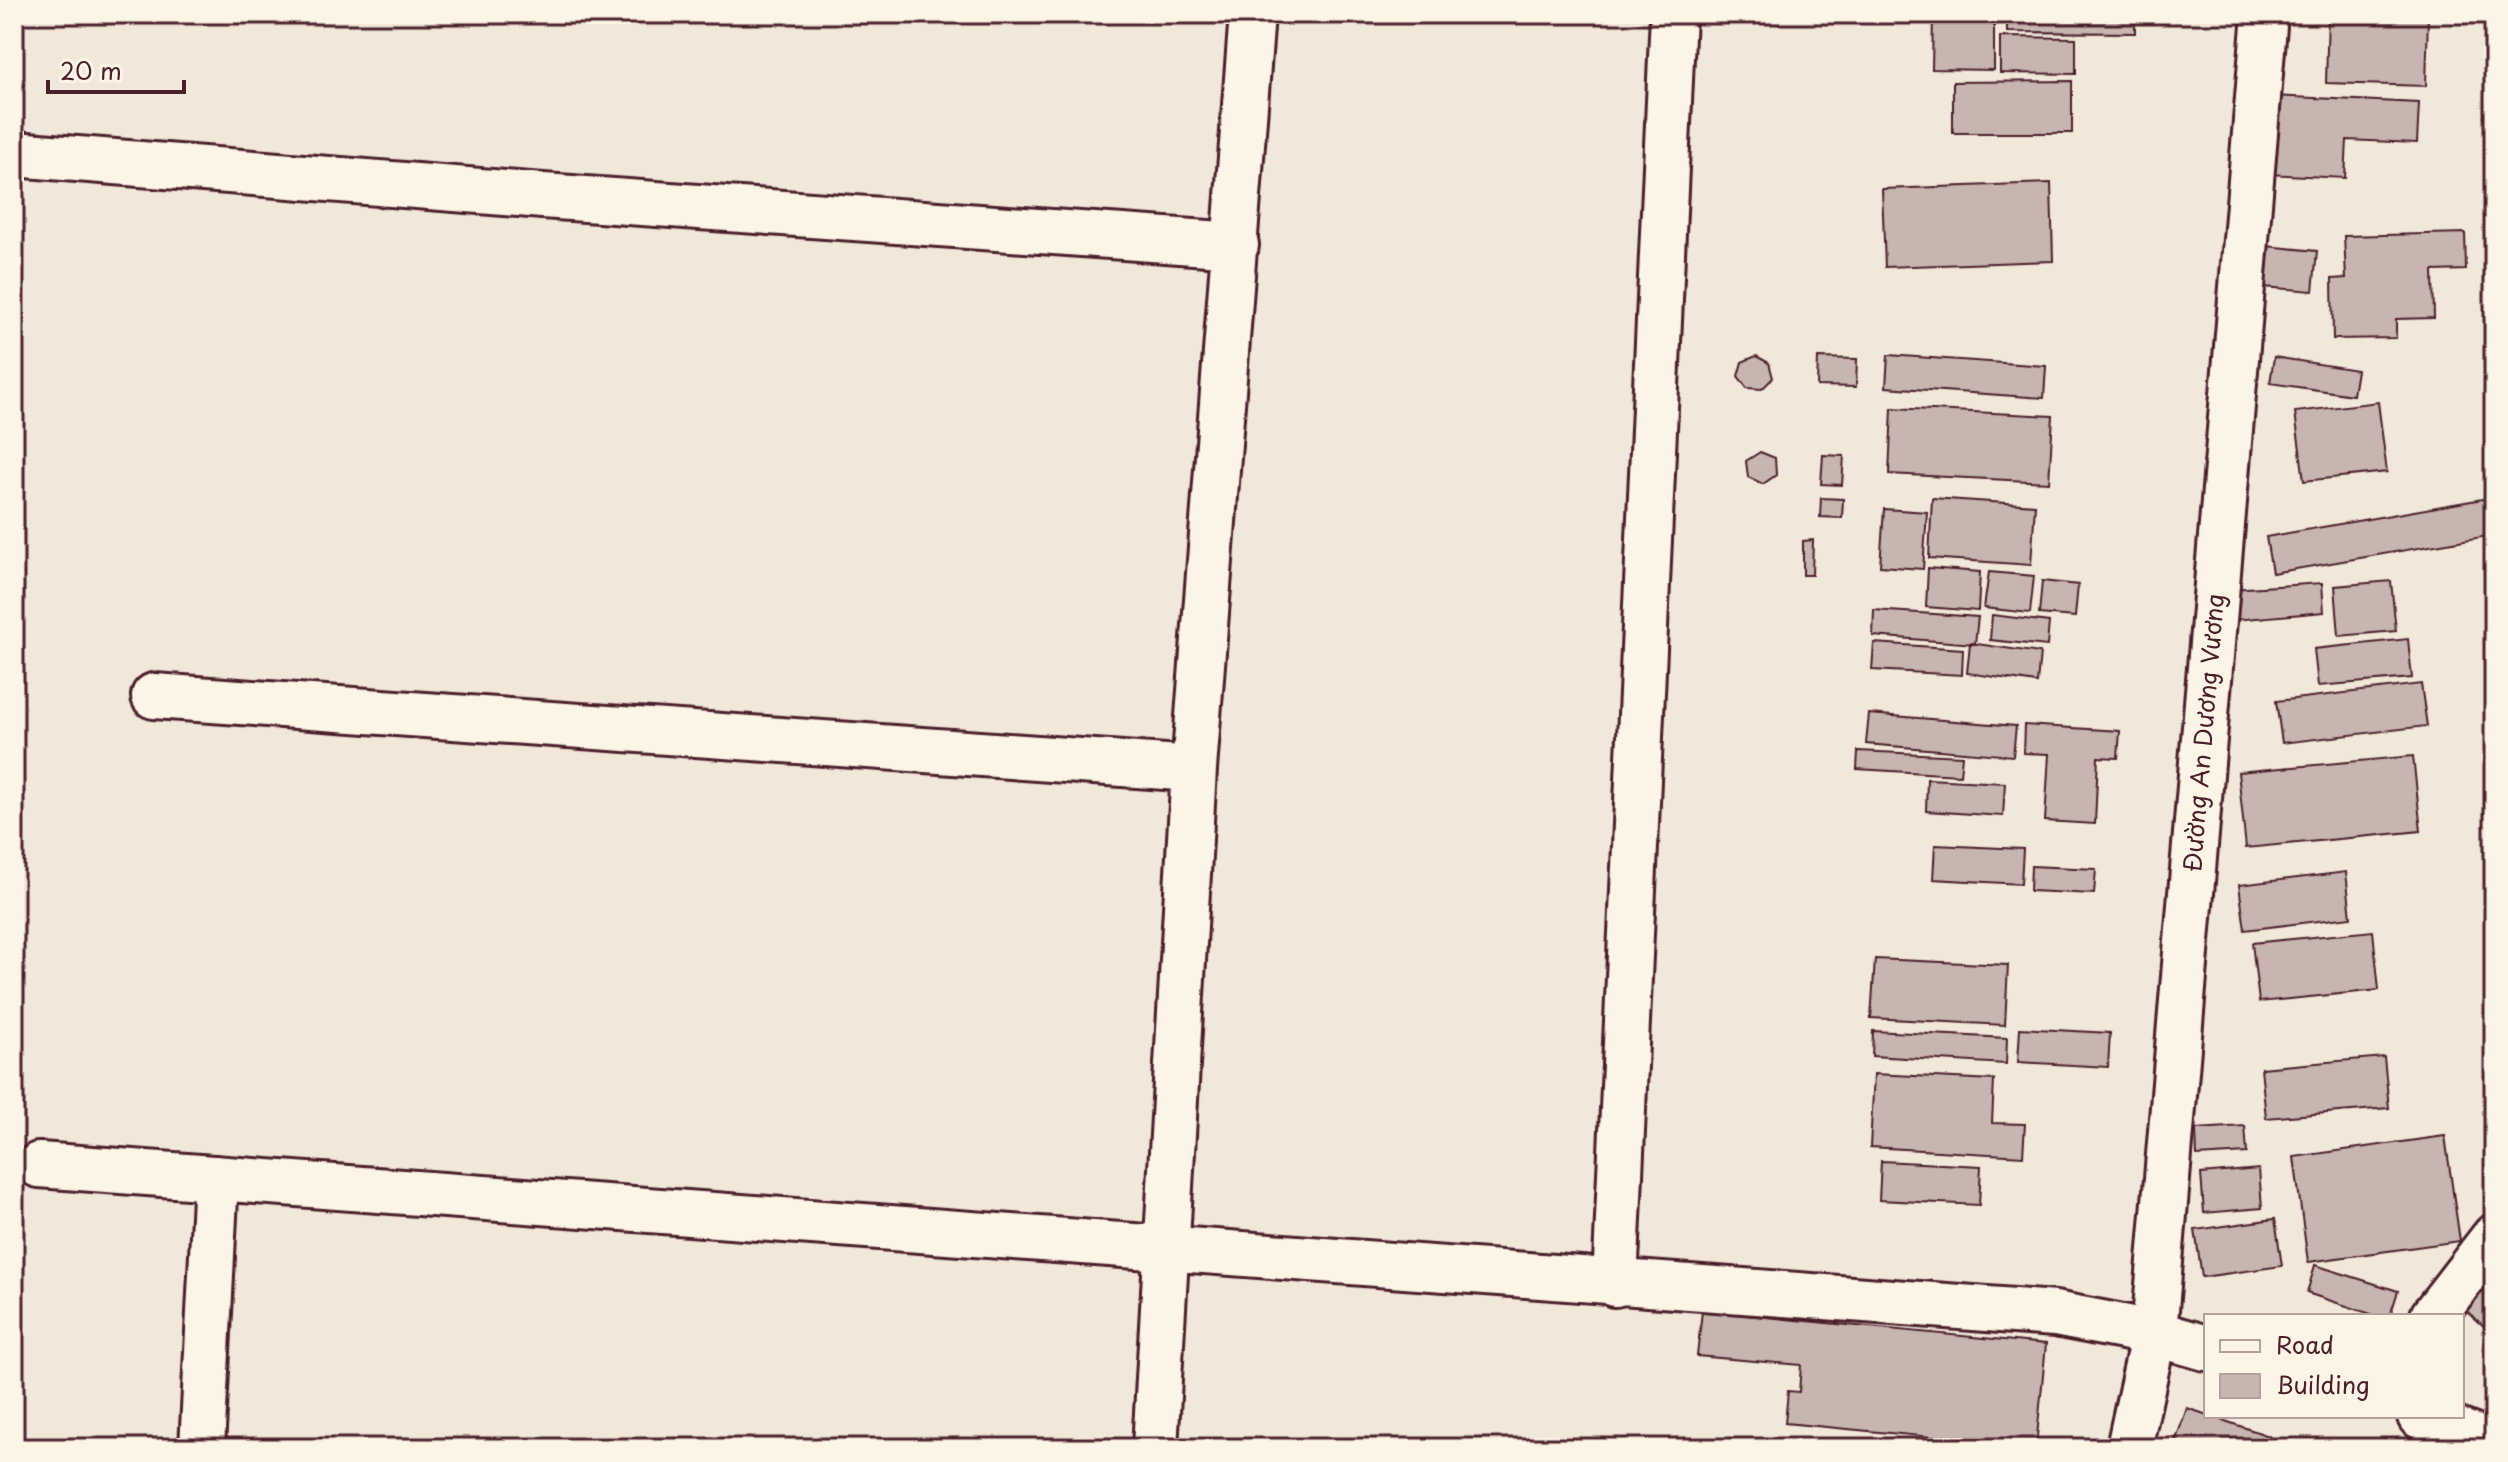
<svg xmlns="http://www.w3.org/2000/svg" width="2508" height="1462" font-family="'Playpen Sans',sans-serif">
  <style>
    .building { fill: #c7b6af; stroke: #4a1f2b; stroke-width: 2 }
    .lines { fill: none; stroke-linecap: round; stroke-linejoin: round }
    .minor-casing { stroke: #4a1f2b; stroke-width: 50 }
    .major-casing { stroke: #4a1f2b; stroke-width: 50 }
    .minor { stroke: #fcf5e5; stroke-width: 44 }
    .major { stroke: #fcf5e5; stroke-width: 44 }
    .labels { text-anchor: middle; stroke-width: 7; stroke-linejoin: round; paint-order: stroke }
    .street-label { font-size: 24px; fill: #4a1f2b; stroke: #fcf5e5 }
  </style>
  <rect width="100%" height="100%" fill="#f1e8da"/>
  <filter id="ink" filterUnits="userSpaceOnUse"><feTurbulence type="fractalNoise" baseFrequency=".0125" numOctaves="2"/><feDisplacementMap in="SourceGraphic" scale="16" xChannelSelector="R" yChannelSelector="G"/><feConvolveMatrix kernelMatrix="1 2 1 2 8 2 1 2 1" color-interpolation-filters="sRGB"/></filter>
  <g filter="url(#ink)">
    <path class="building" d="M1933,14H1994V70L1932,69Z
      M2007,14H2135V33L2007,32Z
      M2328,14L2428,16L2426,86L2326,83Z
      M2000,37L2076,38V74L2000,73Z
      M2072,81V133H1953V82Z
      M2272,96L2419,103L2417,143L2347,140L2345,178L2268,174Z
      M2051,183L2053,261L1885,267L1882,189Z
      M2465,233L2466,270L2433,271L2434,318L2396,319V338L2333,339L2332,279L2346,278L2344,236Z
      M2255,245L2317,251L2313,291L2251,286Z
      M1888,355L2046,366L2044,398L1886,387Z
      M1756,356L1769,363L1773,378L1762,389L1747,388L1738,376L1742,362Z
      M2274,357L2357,370L2353,395L2270,383Z
      M1818,358L1857,359L1856,387L1817,386Z
      M2378,402L2387,472L2304,481L2295,412Z
      M1892,408L2053,416L2049,482L1889,474Z
      M1760,452L1775,458L1776,475L1763,484L1748,477L1746,461Z
      M1823,455L1844,456L1842,485L1821,484Z
      M2494,497V535L2272,573L2266,537Z
      M1821,498L1843,499L1842,518L1820,517Z
      M1932,498L2035,505L2031,565L1929,558Z
      M1884,509L1927,512L1923,569L1880,566Z
      M1813,540L1812,575H1803V541Z
      M1928,568L1980,572L1978,611L1926,607Z
      M1989,572L2034,576L2030,613L1984,608Z
      M2042,581L2078,585L2075,617L2039,614Z
      M2391,581L2396,631L2339,636L2335,586Z
      M2322,583L2324,612L2234,620L2231,589Z
      M1874,610L1978,617L1975,644L1873,636Z
      M1992,615L2049,622L2047,646L1990,640Z
      M2408,639L2412,678L2318,686L2314,649Z
      M1874,643L1963,649L1962,675L1872,670Z
      M1970,643L2040,653L2037,683L1967,673Z
      M2421,684L2427,726L2282,743L2276,701Z
      M1869,714L2016,726L2013,756L1866,744Z
      M2024,725L2120,731L2118,758L2098,757L2095,824L2045,821L2049,754L2023,753Z
      M1858,751L1962,756L1960,775L1857,769Z
      M2413,756L2421,831L2246,848L2238,772Z
      M1927,779L2005,783L2003,816L1926,811Z
      M1935,845L2023,849L2021,884L1933,879Z
      M2031,866L2096,869L2094,894L2030,891Z
      M2346,872L2351,917L2245,930L2239,885Z
      M2373,931L2379,990L2259,1002L2252,943Z
      M1875,959L2008,965L2005,1025L1871,1018Z
      M2020,1028L2110,1033L2108,1067L2018,1062Z
      M1873,1031L2007,1038L2006,1064L1872,1056Z
      M2384,1057L2389,1108L2266,1118L2261,1068Z
      M1874,1074L1994,1080L1992,1123L2025,1124L2023,1156L1870,1147Z
      M2245,1126L2247,1153L2197,1156L2196,1129Z
      M2445,1136L2460,1241L2308,1262L2294,1157Z
      M1881,1161L1981,1166L1979,1205L1879,1200Z
      M2259,1169L2262,1208L2204,1213L2201,1174Z
      M2275,1219L2282,1266L2202,1277L2195,1230Z
      M2315,1265L2398,1291L2390,1316H2377L2307,1293Z
      M2494,1269V1335L2461,1306Z
      M1702,1311L2046,1344L2036,1447L1785,1423L1788,1391L1799,1392L1801,1365L1697,1356Z
      M2187,1408L2269,1436L2265,1448H2173Z
      M2270,1438L2299,1448H2267Z"/>
    <g class="lines">
      <g class="minor-casing">
        <path id="minor" d="M14,154L543,196L1236,245
          M154,696L1194,769
          M39,1165L2055,1314L2154,1333L2206,1348
          M1615,1284L1673,14
          M2433,1316L2494,1237
          M2420,1416L2494,1445
          M202,1448L216,1178
          M1155,1448L1194,769L1252,14"/>
      </g>
      <g class="major-casing">
        <g id="major">
          <path id="s1" d="M2129,1448L2154,1333L2265,14"/>
        </g>
      </g>
      <use href="#minor" class="minor"/>
      <use href="#major" class="major"/>
    </g>
  </g>
  <g class="labels">
    <g class="street-label">
      <text dy="8" stroke="none"><textPath href="#s1" startOffset="720">Đường An Dương Vương</textPath></text>
    </g>
  </g>
  <rect width="2508" height="1462" fill="none" stroke="#fcf5e5" stroke-width="48"/>
  <rect x="24" y="24" width="2460" height="1414" fill="none" stroke="#4a1f2b" stroke-width="3" filter="url(#ink)"/>
  <rect x="2204" y="1314" width="260" height="104" fill="#fcf5e5" stroke="#b59f9b" stroke-width="2"/>
  <rect x="2220" y="1340" width="40" height="12" fill="#fcf5e5" stroke="#b59f9b" stroke-width="2"/>
  <text x="2276" y="1354" font-size="24" fill="#4a1f2b">Road</text>
  <rect x="2220" y="1374" width="40" height="24" fill="#c7b6af" stroke="#b59f9b" stroke-width="2"/>
  <text x="2276" y="1394" font-size="24" fill="#4a1f2b">Building</text>
  <path d="M48 80v12h136v-12" fill="none" stroke="#4a1f2b" stroke-width="4"/>
  <text x="60" y="80" font-size="24" fill="#4a1f2b" stroke="#fcf5e5" stroke-width="6" paint-order="stroke">20 m</text>
</svg>
